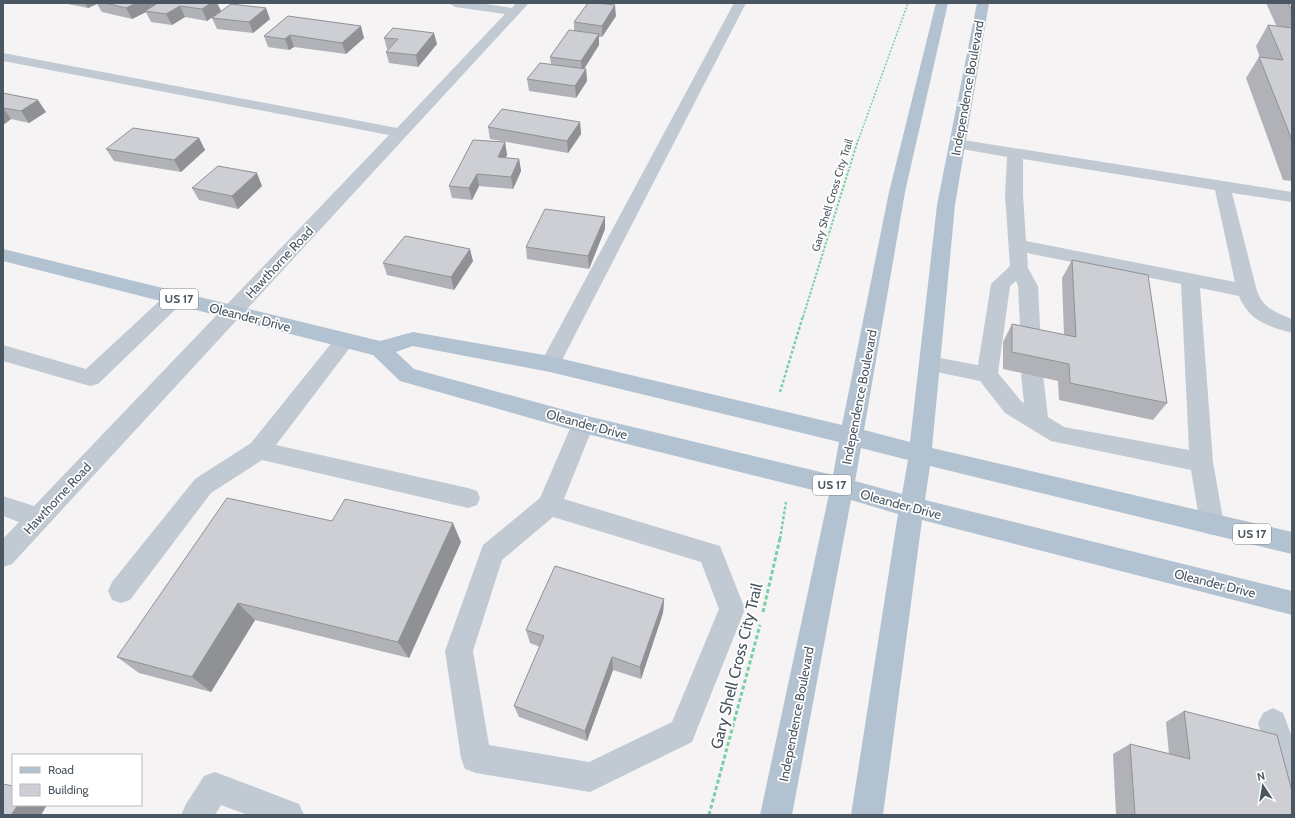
<svg xmlns="http://www.w3.org/2000/svg" width="1295" height="818" font-family="Cabin,sans-serif">
  <style>
    .lines { fill: none; stroke-linecap: round; stroke-linejoin: round }
    .path-far3 { stroke: #7ad0a6; stroke-width: 1.5; stroke-dasharray: 2 1.5; stroke-linecap: butt }
    .path-far2 { stroke: #7ad0a6; stroke-width: 2; stroke-dasharray: 2.5 1.5; stroke-linecap: butt }
    .path-far1 { stroke: #7ad0a6; stroke-width: 2.5; stroke-dasharray: 3 2; stroke-linecap: butt }
    .path { stroke: #7ad0a6; stroke-width: 3; stroke-dasharray: 4 2.5; stroke-linecap: butt }
    .minor { fill: #c1cad2; fill-rule: evenodd }
    .major { fill: #b3c2d1; fill-rule: evenodd }
    .wall { fill: #b0b2b7 }
    .shaded-wall { fill: #909195 }
    .building { fill: #cdcfd5; stroke: #909195 }
    .labels { text-anchor: middle; stroke-width: 3.5; stroke-linejoin: round; paint-order: stroke }
    .far-street-label { font-size: 11px; fill: #4a5661; stroke: #fff }
    .shield { fill: #fff; stroke: #808990; stroke-width: 1 }
    .shield-label { font-size: 12px; font-weight: bold; fill: #4a5661 }
    .street-label { font-size: 13px; fill: #4a5661; stroke: #fff }
    .near-street-label { font-size: 16px; fill: #4a5661; stroke: #fff }
  </style>
  <rect width="100%" height="100%" fill="#f5f3f3"/>
  <g class="lines">
    <path class="path-far3" d="M858,141L908,3"/>
    <path class="path-far2" d="M803,317L858,140"/>
    <path class="path-far1" d="M780,392L803,316
      M780,539L786,502"/>
    <path class="path" d="M763,612L780,538
      M709,815L760,625"/>
    <path class="minor" d="M449,3H480L512,8L516,3H529L12,564L3,567V539L19,522L3,516V496L34,506L389,135L3,61V53L397,128L505,14L455,7Z
      M734,3H746L560,364L557,369L550,372L543,369L540,364Z
      M957,139L1292,192V202L1232,193L1257,291C1263,308 1276,313 1292,319V333C1268,326 1249,321 1239,296L1200,288L1213,462L1224,524L1221,532L1212,535L1203,532L1200,524L1191,470L1051,441L1005,413L980,381L922,369L919,364L922,359L929,356L978,365L991,284L1010,266L1005,195L1007,157L951,147L949,144L951,141ZM1023,159L1215,190L1235,282L1026,241L1023,195ZM1027,253L1181,284L1189,450L1064,427L1048,417L1043,375L1039,369L1032,367L1025,369L1021,375L1024,403L1021,401L998,373L1010,286L1016,281L1018,286L1021,347L1024,352L1031,354L1038,352L1041,347L1038,286L1028,268Z
      M175,291L182,293L185,298L182,303L98,384L90,386L3,361V345L86,369L168,293Z
      M345,333L352,335L355,340L352,345L276,445L468,488L477,491L480,498L477,505L468,508L262,460L211,493L130,600L121,603L112,600L108,591L112,582L195,479L251,443L338,335Z
      M583,415L591,418L594,424L564,499L720,546L745,609L692,742L590,792L476,773L465,769L461,758L445,651L483,545L540,498L572,424L575,418ZM553,517L701,562L719,609L672,722L589,762L489,745L473,651L502,560Z
      M1273,708L1283,713L1292,737V800L1281,796L1258,723L1263,713Z
      M215,772L299,804L304,815H248L221,805L215,815H181L186,804L204,776Z"/>
    <path class="major" d="M936,3H948L905,192L864,430L910,442L937,205L977,3H989L955,205L932,448L1292,532V554L930,466L925,500L1292,591V615L922,520L883,815H851L898,514L851,500L792,815H760L829,494L583,433L407,383L400,381L373,355L3,261V249L380,341L413,332L550,356L842,425L889,192ZM413,346L550,372L839,442L833,475L583,415L414,369L396,352ZM861,448L908,460L902,494L855,481Z"/>
  </g>
  <path class="wall" d="M63,3H217L221,11L207,21L185,17L172,25L151,22L146,12L132,19L102,12L97,4L88,8Z
    M632,3H642L641,4Z
    M1266,3H1292V181L1283,180L1246,78L1259,57L1260,58L1256,46L1268,25L1277,27Z
    M288,16L364,38L346,54L294,47L289,50L268,47L264,36Z
    M616,16L602,37H599V45L584,69H586L587,81L576,98L529,91L527,79L551,64L550,57L574,31V22Z
    M212,18L270,19L253,33L217,29Z
    M384,38L437,44L418,67L389,63L386,52L388,49H387Z
    M3,93L46,112L29,123L11,119L3,125Z
    M580,122L581,134L568,153L490,139L488,127Z
    M199,138L205,150L181,172L114,161L106,149Z
    M505,142L507,155L505,158L519,159L521,171L513,189L479,186L472,200L452,198L449,186Z
    M262,186L238,209L199,200L192,188Z
    M605,229L589,269L527,259L526,247Z
    M1072,260L1167,403L1153,420L1059,400L1058,381L1003,369V342L1012,324L1064,335L1062,278Z
    M473,261L454,290L387,275L383,263Z
    M332,521L461,542L409,658L255,620L211,692L139,673L117,657Z
    M664,599L663,613L641,679L613,670L587,741L519,717L514,706L540,647L530,643L526,630Z
    M1184,711L1292,791V815H1116L1113,754L1130,744L1169,754L1166,722Z"/>
  <path class="shaded-wall" d="M85,3H97V4L88,8Z
    M136,3H159L145,11L146,12L132,19L126,8Z
    M211,3H217L221,11L207,21L202,9Z
    M615,5L616,16L602,37V26Z
    M180,6L185,17L172,25L166,14Z
    M266,8L270,19L253,33L249,22Z
    M361,26L364,38L346,54L342,43Z
    M434,33L437,44L418,67L416,55Z
    M599,34V45L582,72L581,61Z
    M290,35L294,47L289,50L285,39Z
    M586,69L587,81L576,98L575,86Z
    M38,100L46,112L29,123L21,111Z
    M3,108L11,119L3,125Z
    M580,122L581,134L568,153L567,141Z
    M199,138L205,150L181,172L174,160Z
    M505,142L507,155L500,169L498,157Z
    M519,159L521,171L513,189L511,177Z
    M257,173L262,186L238,209L232,196Z
    M477,174L479,186L472,200L469,188Z
    M605,217V229L589,269L588,256Z
    M470,249L473,261L454,290L451,277Z
    M453,523L461,542L409,658L398,642Z
    M664,599L663,613L641,679L640,667Z
    M238,603L255,620L211,692L192,677Z
    M612,657L613,670L587,741L585,731Z
    M18,805H47L41,815H11Z"/>
  <path class="building" d="M105,3H136L126,8Z
    M158,3H211L202,9L180,6L166,14L145,11Z
    M588,3H598L615,5L602,26L574,22Z
    M1288,3H1292V11Z
    M231,4L266,8L249,22L212,18Z
    M288,16L361,26L342,43L290,35L285,39L264,36Z
    M1268,25L1292,28V140L1259,57L1283,60Z
    M393,28L434,33L416,55L386,52L398,39L384,38Z
    M569,30L599,34L581,61L550,57Z
    M540,63L586,69L575,86L527,79Z
    M3,93L38,100L21,111L3,108Z
    M502,109L580,122L567,141L488,127Z
    M133,128L199,138L174,160L106,149Z
    M473,140L505,142L498,157L519,159L511,177L477,174L469,188L449,186Z
    M218,166L257,173L232,196L192,188Z
    M545,209L605,217L588,256L526,247Z
    M405,236L470,249L451,277L383,263Z
    M1072,260L1148,275L1167,403L1070,383L1069,364L1012,352V324L1076,337Z
    M227,498L332,521L345,499L453,523L398,642L238,603L192,677L117,657Z
    M555,566L664,599L640,667L612,657L585,731L514,706L544,636L526,630Z
    M1184,711L1277,735L1292,791V815H1135L1130,744L1190,759Z
    M3,784L13,786V805H18L11,815H3Z"/>
  <g class="labels">
    <g class="far-street-label">
      <text transform="translate(832 195) rotate(-73)" y="4">Gary Shell Cross City Trail</text>
    </g>
    <g class="shield">
      <rect x="160" y="289" width="38" height="20" rx="3"/>
      <rect x="813" y="475" width="38" height="20" rx="3"/>
      <rect x="1233" y="524" width="38" height="20" rx="3"/>
    </g>
    <g class="shield-label">
      <text x="179" y="303">US 17</text>
      <text x="832" y="489">US 17</text>
      <text x="1252" y="538">US 17</text>
    </g>
    <g class="street-label">
      <text transform="translate(967 88) rotate(-80)" y="5">Independence Boulevard</text>
      <text transform="translate(279 262) rotate(-47)" y="5">Hawthorne Road</text>
      <text transform="translate(250 317) rotate(14)" y="5">Oleander Drive</text>
      <text transform="translate(859 397) rotate(-79)" y="5">Independence Boulevard</text>
      <text transform="translate(587 424) rotate(15)" y="5">Oleander Drive</text>
      <text transform="translate(57 498) rotate(-47)" y="5">Hawthorne Road</text>
      <text transform="translate(901 504) rotate(15)" y="5">Oleander Drive</text>
      <text transform="translate(1215 583) rotate(14)" y="5">Oleander Drive</text>
      <text transform="translate(796 714) rotate(-79)" y="5">Independence Boulevard</text>
    </g>
    <g class="near-street-label">
      <text transform="translate(736 666) rotate(-76)" y="6">Gary Shell Cross City Trail</text>
    </g>
  </g>
  <rect width="1295" height="818" fill="none" stroke="#4a5661" stroke-width="8"/>
  <rect x="12" y="754" width="130" height="52" fill="#ffffff" stroke="#b7bbc0"/>
  <rect x="20" y="767" width="20" height="6" fill="#b3c2d1" stroke="#b7bbc0"/>
  <text x="48" y="774" font-size="12" fill="#4a5661">Road</text>
  <rect x="20" y="784" width="20" height="12" fill="#cdcfd5" stroke="#b7bbc0"/>
  <text x="48" y="794" font-size="12" fill="#4a5661">Building</text>
  <g transform="translate(1263 786) rotate(348)" stroke="#ffffff" stroke-width="3" paint-order="stroke">
  <path d="M0-3L7 15L0 10L-7 15Z" fill="#4a5661"/>
  <text y="-6" font-size="11" font-weight="bold" text-anchor="middle" fill="#4a5661">N</text>
  </g>
</svg>
